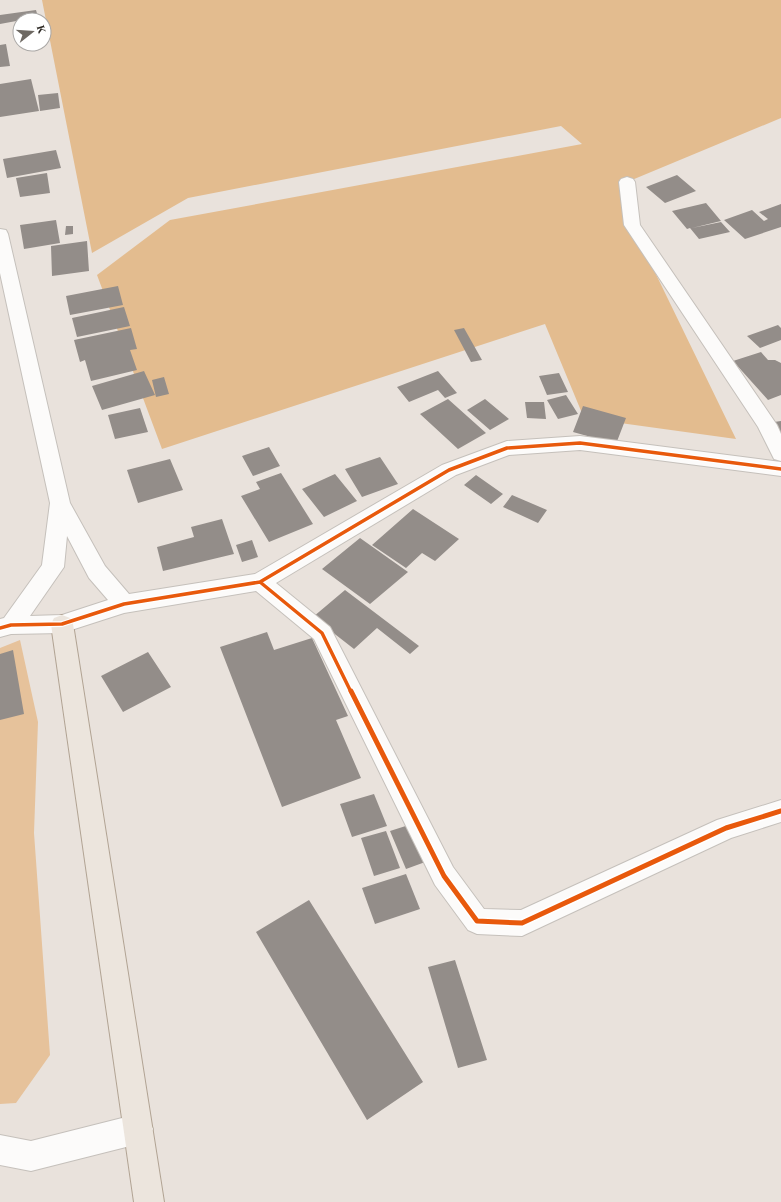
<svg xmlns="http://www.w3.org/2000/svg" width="781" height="1202" font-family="Spectral,serif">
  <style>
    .green { fill: #e6c29b }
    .forest { fill: #e3bc8f }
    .building { fill: #938d89 }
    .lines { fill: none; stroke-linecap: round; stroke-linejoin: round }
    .minor-casing { stroke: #c5c0bb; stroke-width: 2 }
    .major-casing { stroke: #b1a393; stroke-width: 2 }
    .minor { fill: #fcfbfa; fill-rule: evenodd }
    .major { fill: #ece5dd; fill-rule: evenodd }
    .cycleway-far1-casing { stroke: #fff; stroke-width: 6 }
    .cycleway-casing { stroke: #fff; stroke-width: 8 }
    .cycleway-far1 { stroke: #e8590c; stroke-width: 3.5 }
    .cycleway { stroke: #e8590c; stroke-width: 5 }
  </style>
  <rect width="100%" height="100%" fill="#e9e2dc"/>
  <path class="green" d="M20,640L38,722L34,833L50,1055L16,1103L0,1104V648Z"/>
  <path class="forest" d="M42,0H781V118L627,182L632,225L736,439L584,418L545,324L162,449L97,275L170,220L582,144L561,126L188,198L92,253Z"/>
  <path class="building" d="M36,10L38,17L0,24V15Z
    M6,44L10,66L0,67V45Z
    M31,79L39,111L0,117V84Z
    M58,93L60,108L40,111L38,95Z
    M56,150L61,168L7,178L3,159Z
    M47,173L50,193L20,197L16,178Z
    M677,175L696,191L665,203L646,187Z
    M706,203L721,221L692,228L721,222L730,232L699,239L690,228L687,229L672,211Z
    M781,204V227L745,239L724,220L752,210L764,221L768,219L759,212Z
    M56,220L60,243L24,249L20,225Z
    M66,226H73V234L65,235Z
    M87,241L89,271L52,276L51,246Z
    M118,286L123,305L70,315L66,296Z
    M124,307L130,326L77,337L72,318Z
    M778,325L781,328V340L760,348L747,336Z
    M131,328L137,349L130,350L137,370L91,381L85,360L80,362L74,340Z
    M464,328L482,360L471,362L454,330Z
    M761,352L768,360H775L781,363V395L768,400L733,361Z
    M144,371L155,395L102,410L92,386Z
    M438,371L457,393L445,398L438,390L409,402L397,387Z
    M559,373L568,392L547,395L539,376Z
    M164,377L169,394L156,397L152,380Z
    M566,395L578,414L558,419L547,400Z
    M448,399L486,433L458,449L420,414Z
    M485,399L509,419L490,430L467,410Z
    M525,402H544L546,419L527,418Z
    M583,406L626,418L616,444L573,432Z
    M140,408L148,432L115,439L108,415Z
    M781,421V439L774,422Z
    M269,447L280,466L253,476L242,456Z
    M380,457L398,484L362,497L345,469Z
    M170,459L183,490L138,503L127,470Z
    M281,473L313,524L269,542L241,496L260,489L256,482Z
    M335,474L357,501L324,517L302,489Z
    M476,475L503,494L491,504L464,485Z
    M512,495L547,510L538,523L503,507Z
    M413,509L459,539L435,561L422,553L406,568L372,545Z
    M222,519L234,554L163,571L157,547L194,537L191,527Z
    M360,538L408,572L370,604L322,569Z
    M252,540L258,557L242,562L236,545Z
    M345,590L419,646L410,654L377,628L354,649L313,617Z
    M267,632L274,650L312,638L348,716L336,720L361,778L282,807L220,647Z
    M13,650L24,714L0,720V654Z
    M148,652L171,687L123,712L101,676Z
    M374,794L387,826L352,837L340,804Z
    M412,824L428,861L406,869L390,831Z
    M386,831L400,868L374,876L361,838Z
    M406,874L420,909L375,924L362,888Z
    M309,900L423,1082L367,1120L256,932Z
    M455,960L487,1060L458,1068L428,967Z"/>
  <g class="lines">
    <g class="minor-casing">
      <path id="minor" d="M627,177L633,179L635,182L640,225L777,425L781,434V461L774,459L758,427L624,225L619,182L621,179Z
        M0,229L6,230L8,234L70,503L105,566L129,594L255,574L442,465L507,441L580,436L781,462V476L580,450L509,455L456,475L276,583L330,627L453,867L484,909L521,910L717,820L781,800V822L731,838L522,936L477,934L468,930L435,885L314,639L256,591L124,613L62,633L11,634L0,637V619L4,618L42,565L50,503L0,273ZM67,536L89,578L108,600L62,615L30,616L64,567Z
        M138,1114L148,1119L153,1129L148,1139L138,1144L31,1171L0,1165V1135L31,1141Z"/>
    </g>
    <g class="major-casing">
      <path id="major" d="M62,615L70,618L73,624L164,1202H134L51,624L54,618Z"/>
    </g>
    <use href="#minor" class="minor"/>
    <use href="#major" class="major"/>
    <g class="cycleway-far1-casing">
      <path id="cycleway-far1" d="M260,582L322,633L351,692
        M0,628L11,625L62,624L124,604L260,582L449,470L507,448L580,443L781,469"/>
    </g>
    <g class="cycleway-casing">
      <path id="cycleway" d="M351,691L444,876L477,921L522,923L726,828L781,811"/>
    </g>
    <use href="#cycleway-far1" class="cycleway-far1"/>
    <use href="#cycleway" class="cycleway"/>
  </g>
  <g transform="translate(32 32) rotate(73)"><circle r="19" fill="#ffffff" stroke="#aaa8a6"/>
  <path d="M0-3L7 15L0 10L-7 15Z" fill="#6d6862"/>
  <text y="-6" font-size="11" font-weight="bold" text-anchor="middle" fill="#2a2621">K</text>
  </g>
</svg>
